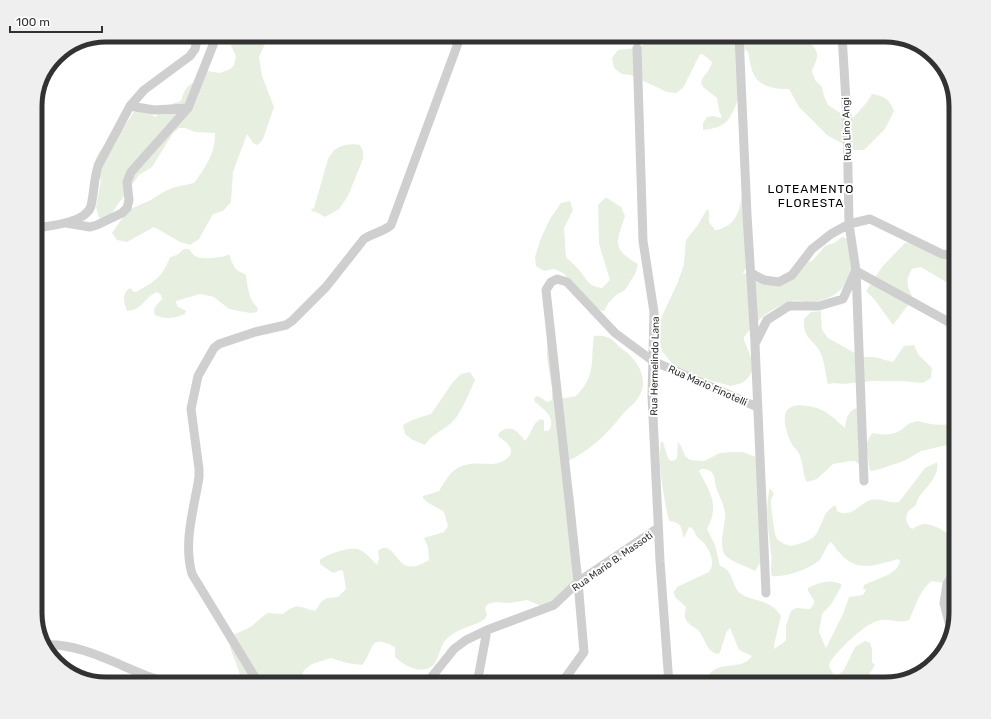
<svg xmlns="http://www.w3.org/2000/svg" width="991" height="719" font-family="Rubik,sans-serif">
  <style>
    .green { fill: #e7f0e0 }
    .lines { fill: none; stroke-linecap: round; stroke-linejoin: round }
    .minor { stroke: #cfcfcf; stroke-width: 9 }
    .labels { text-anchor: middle; stroke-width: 4; stroke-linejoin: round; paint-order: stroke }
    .street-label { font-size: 10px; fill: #323232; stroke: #fff }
    .quarter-label { font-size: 12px; letter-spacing: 1px; fill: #000; stroke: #fff }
    .rim { fill: none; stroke: #323232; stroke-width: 5 }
  </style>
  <rect width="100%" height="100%" fill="#fff"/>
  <path class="green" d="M226,35H269L259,57L262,76L274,107L263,139L260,143L257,145L253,143L247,134L233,172L231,202L223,211L213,214L199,239L190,245L180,242L154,227L127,242L117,240L112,233L123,217L130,209L149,201L165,191L175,187L194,183C205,168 216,152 215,133L195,132L185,128H179L173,133L152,167L139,175L109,217L99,218L96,207L101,180L96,172L94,163L98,154L110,137L118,132L125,125L136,109L146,112L156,117L162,107L181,101C187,79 195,86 206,71L220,73L230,69L234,65L236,56Z
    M656,35H754L761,39L763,38V35H777V39C779,38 780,36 782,35C792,32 815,42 817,53C818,58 814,66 812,71L815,80L822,87L824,96L828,105L845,116L854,117L867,102L872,94C885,97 889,98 894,111L885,129L864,150H854L827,135L799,107L789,89C783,89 776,89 770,87C751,81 752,69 748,52L745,49L744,54C743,64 744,76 742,85C740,95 733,116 726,122C719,128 711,129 703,130V123L707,117L713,116L722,118L719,110L717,98L703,87L701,83C703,74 710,72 712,62L704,55L700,54L683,88L676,93L667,92L631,75L622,74L614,68L612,58L618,50C630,49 649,47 656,35Z
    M354,144L360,145L363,151V159L348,196L339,209L325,217L316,212L311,211L312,209L314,208L328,159C334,147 341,145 354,144Z
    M743,192L746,268L743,273L781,283L802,263L812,261L825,246L834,243L842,237L851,240C852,246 853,252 854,258C854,262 852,267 851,270C846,291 831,300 811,302C802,303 800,298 790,302C769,309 757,320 744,337V340L753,362L752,372L748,378L742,383L731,386L712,381L676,368L662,351L660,343V326L662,316L678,282L684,264L686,240L698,225L707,209L709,211V222L715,230C720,230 722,228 727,226C739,219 740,204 743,192Z
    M605,198H607L621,207L625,216C617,242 610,248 638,264L635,274L625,290L616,295L609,302L604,311L595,309L563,273L554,269L544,271L536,266L535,257L541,238L550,219L561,203L570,201L573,210L564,228L566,257C570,261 576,266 580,271C588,281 588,286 602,288L610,280L599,244L598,205Z
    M914,242L949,259L956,264V283L946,282L921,267L912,269C906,279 906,285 912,296L908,305L893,325L874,299L866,291L882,267L905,243Z
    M184,249H189C191,251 193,255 195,256C201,260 224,258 229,254C232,262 234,271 243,273L246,275C248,288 248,299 258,308L257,312L250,313L229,309L214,297L200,294L176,301L177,306L186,311L185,314C175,318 166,320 155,315C152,308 158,304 162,299L161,295L157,292C145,297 141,311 127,311C124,302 121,294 130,288L134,292H136C155,281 162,278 170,257L177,255Z
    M821,311L822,330L828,338L862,357H874L893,362L904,346L914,345L918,354L932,368L931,378L923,383L903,381H872L843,384L834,383L828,384C825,374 825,361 820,352C812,337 803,340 804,319L811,312Z
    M547,334L559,399L576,396C597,374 590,362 594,336C611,334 612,341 625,351C639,362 650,381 638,398C634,405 627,408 623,414C607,434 591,450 568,461L574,499L580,564L579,575L555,601L544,605H539L527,600L510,603L496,602L488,604L485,608L487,614L485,619C474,626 461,628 451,635C442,641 441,650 437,659C429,678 406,668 395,657V647C367,633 375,650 362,665L347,663L331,658L312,664L304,670L299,684H227L236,681L240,677C239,668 234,659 231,650C226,632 240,634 250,627C256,623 262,617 267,613L283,614C297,602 299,607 315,611L322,601L327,598L338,597L346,589L343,571L341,570L333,573L320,564V560C327,554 347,547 357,549C365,551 371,559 377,565L379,559L378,551C391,539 396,564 408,566C416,568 423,563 429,560L428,547L424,538L444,532L448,526L444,512L427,502L423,498V496L439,491C445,482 451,469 462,466C472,462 483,464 493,464C502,463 515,457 510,447C508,443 502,439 498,436L499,433C510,423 518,431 525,441C532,434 533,420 542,419L544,421V431C549,431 550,430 551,425C553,415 542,408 535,402L534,399L536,396L540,397L547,402L552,400V389L547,358Z
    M470,372L475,380C471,389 459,418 451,423C442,431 432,434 425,445L413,440L405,434L403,425L412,420L431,414L453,382L461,374Z
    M798,405C822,406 828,413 845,428C846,420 848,409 858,408L860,465L855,461H850L833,464L817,479L807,482C802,474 804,465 800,456C799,452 796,449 793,446C788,438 781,419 787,410C790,407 794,406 798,405Z
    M918,421C931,425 942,426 956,423V443L921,451L904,461L877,470L870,471L867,451V442L872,433C882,435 892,436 901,430C909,424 906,424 918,421Z
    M661,442H663L668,458L671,461L675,460L677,458L678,442L681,446L685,456L690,460L704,461L720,453L732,452H743L756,457L761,551L760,563L755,571C748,567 731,562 725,555C718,545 726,524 725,513C724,504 720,498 717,490C713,478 717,469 701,469L699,471C710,492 720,505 707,529L715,545L720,566C734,570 731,585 740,593C749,600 764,600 773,607C776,609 779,613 781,616L774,645V649L783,643L786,640V626L791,611L796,608L810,609L814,604V600L808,591V588C819,583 831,578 842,585L832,603L822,614L819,632L826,648L843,614L849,597L863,595L866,590L863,588L864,585C875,579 898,575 900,561L898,559C866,568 853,573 832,543L830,542C826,547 824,553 821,558C814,568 784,578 772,576C769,569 773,562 771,554C769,533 764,509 770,488L774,494L771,499V507L775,534L777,539L784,544L791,546L805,542L813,538L817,533L826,513L833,506H836L837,511C852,519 861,502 871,500C880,497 890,504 899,502L925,468L937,462C940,476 926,487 919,497C917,500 917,503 915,506C913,508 909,509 908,512C904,518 907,525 912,529C915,527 920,525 923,524C931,523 947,531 951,537C957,546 960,574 950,581C945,584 937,582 932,581C920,589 915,608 909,620C898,624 892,619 881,620C866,622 839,649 830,662L829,667L834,675L837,676L844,670L855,647L865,641L870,643L872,649V662L875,665L868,676V681L871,684H704C714,655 740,674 752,656L739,650L730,628L727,631L720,652L718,654C706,652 705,637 698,630C694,627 688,624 686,620C684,616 685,612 686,607L675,597L674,592L677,587L709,572C715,565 711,553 706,546C704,542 700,540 697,537C695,533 694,529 690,527H689L684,538C681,528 682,523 670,521L668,518C664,495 657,464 661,442Z
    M496,675C506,676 515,680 525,679C535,678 542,675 553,676L559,684H489V680Z"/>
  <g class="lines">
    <path class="minor" d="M739,35L747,215L755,343
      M842,35L847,118L849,224L856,271L864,481
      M637,48L643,241L654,312L652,396L660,561L669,684
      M950,79L956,202
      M130,106L154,110L188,108
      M66,223L90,227L97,225L122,213L127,208L129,200L127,182L131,172L188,108L217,35
      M35,228C50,226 86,223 91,206C94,193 94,179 98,166L130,106L144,90L190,56L195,49L198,35
      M856,271L956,326
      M751,273L764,280L779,282L792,275L812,249L831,234L849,224L870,219L942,254L956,256
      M766,593L755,344L767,320L789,306H819L843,299L855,272
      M951,630L944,603L947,584L956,570
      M43,645C80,642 119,666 153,678C160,681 169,682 177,684
      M259,684L192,574C183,542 194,509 199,477V469L191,409L198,376L214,348L219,344L255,332L286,325L292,321L326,287L364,239C373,233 383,232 391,225L461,35
      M426,684L454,649L466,640L487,630
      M477,684L487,630L554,605L578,582L658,528
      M561,684L584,652L578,582L546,290L551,282L557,279L567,282L615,333L653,361L757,407"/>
  </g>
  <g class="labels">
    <g class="street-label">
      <text transform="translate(846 129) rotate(-92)" y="4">Rua Lino Angi</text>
      <text transform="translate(654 366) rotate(-89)" y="4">Rua Hermelindo Lana</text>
      <text transform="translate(708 385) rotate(24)" y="4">Rua Mario Finotelli</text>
      <text transform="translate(612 561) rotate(-35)" y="4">Rua Mario B. Massoti</text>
    </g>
    <g class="quarter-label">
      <text x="811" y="193">LOTEAMENTO<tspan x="811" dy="14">FLORESTA</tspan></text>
    </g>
  </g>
  <path d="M0 0H991V719H0ZM106 42H885A64 64 0 0 1 949 106V613A64 64 0 0 1 885 677H106A64 64 0 0 1 42 613V106A64 64 0 0 1 106 42Z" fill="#efefef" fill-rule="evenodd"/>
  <path class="rim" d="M106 42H885A64 64 0 0 1 949 106V613A64 64 0 0 1 885 677H106A64 64 0 0 1 42 613V106A64 64 0 0 1 106 42Z"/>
  <path d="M10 26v6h92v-6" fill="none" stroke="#323232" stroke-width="2"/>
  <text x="16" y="26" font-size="12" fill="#323232" stroke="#ffffff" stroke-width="3" paint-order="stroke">100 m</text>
</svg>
